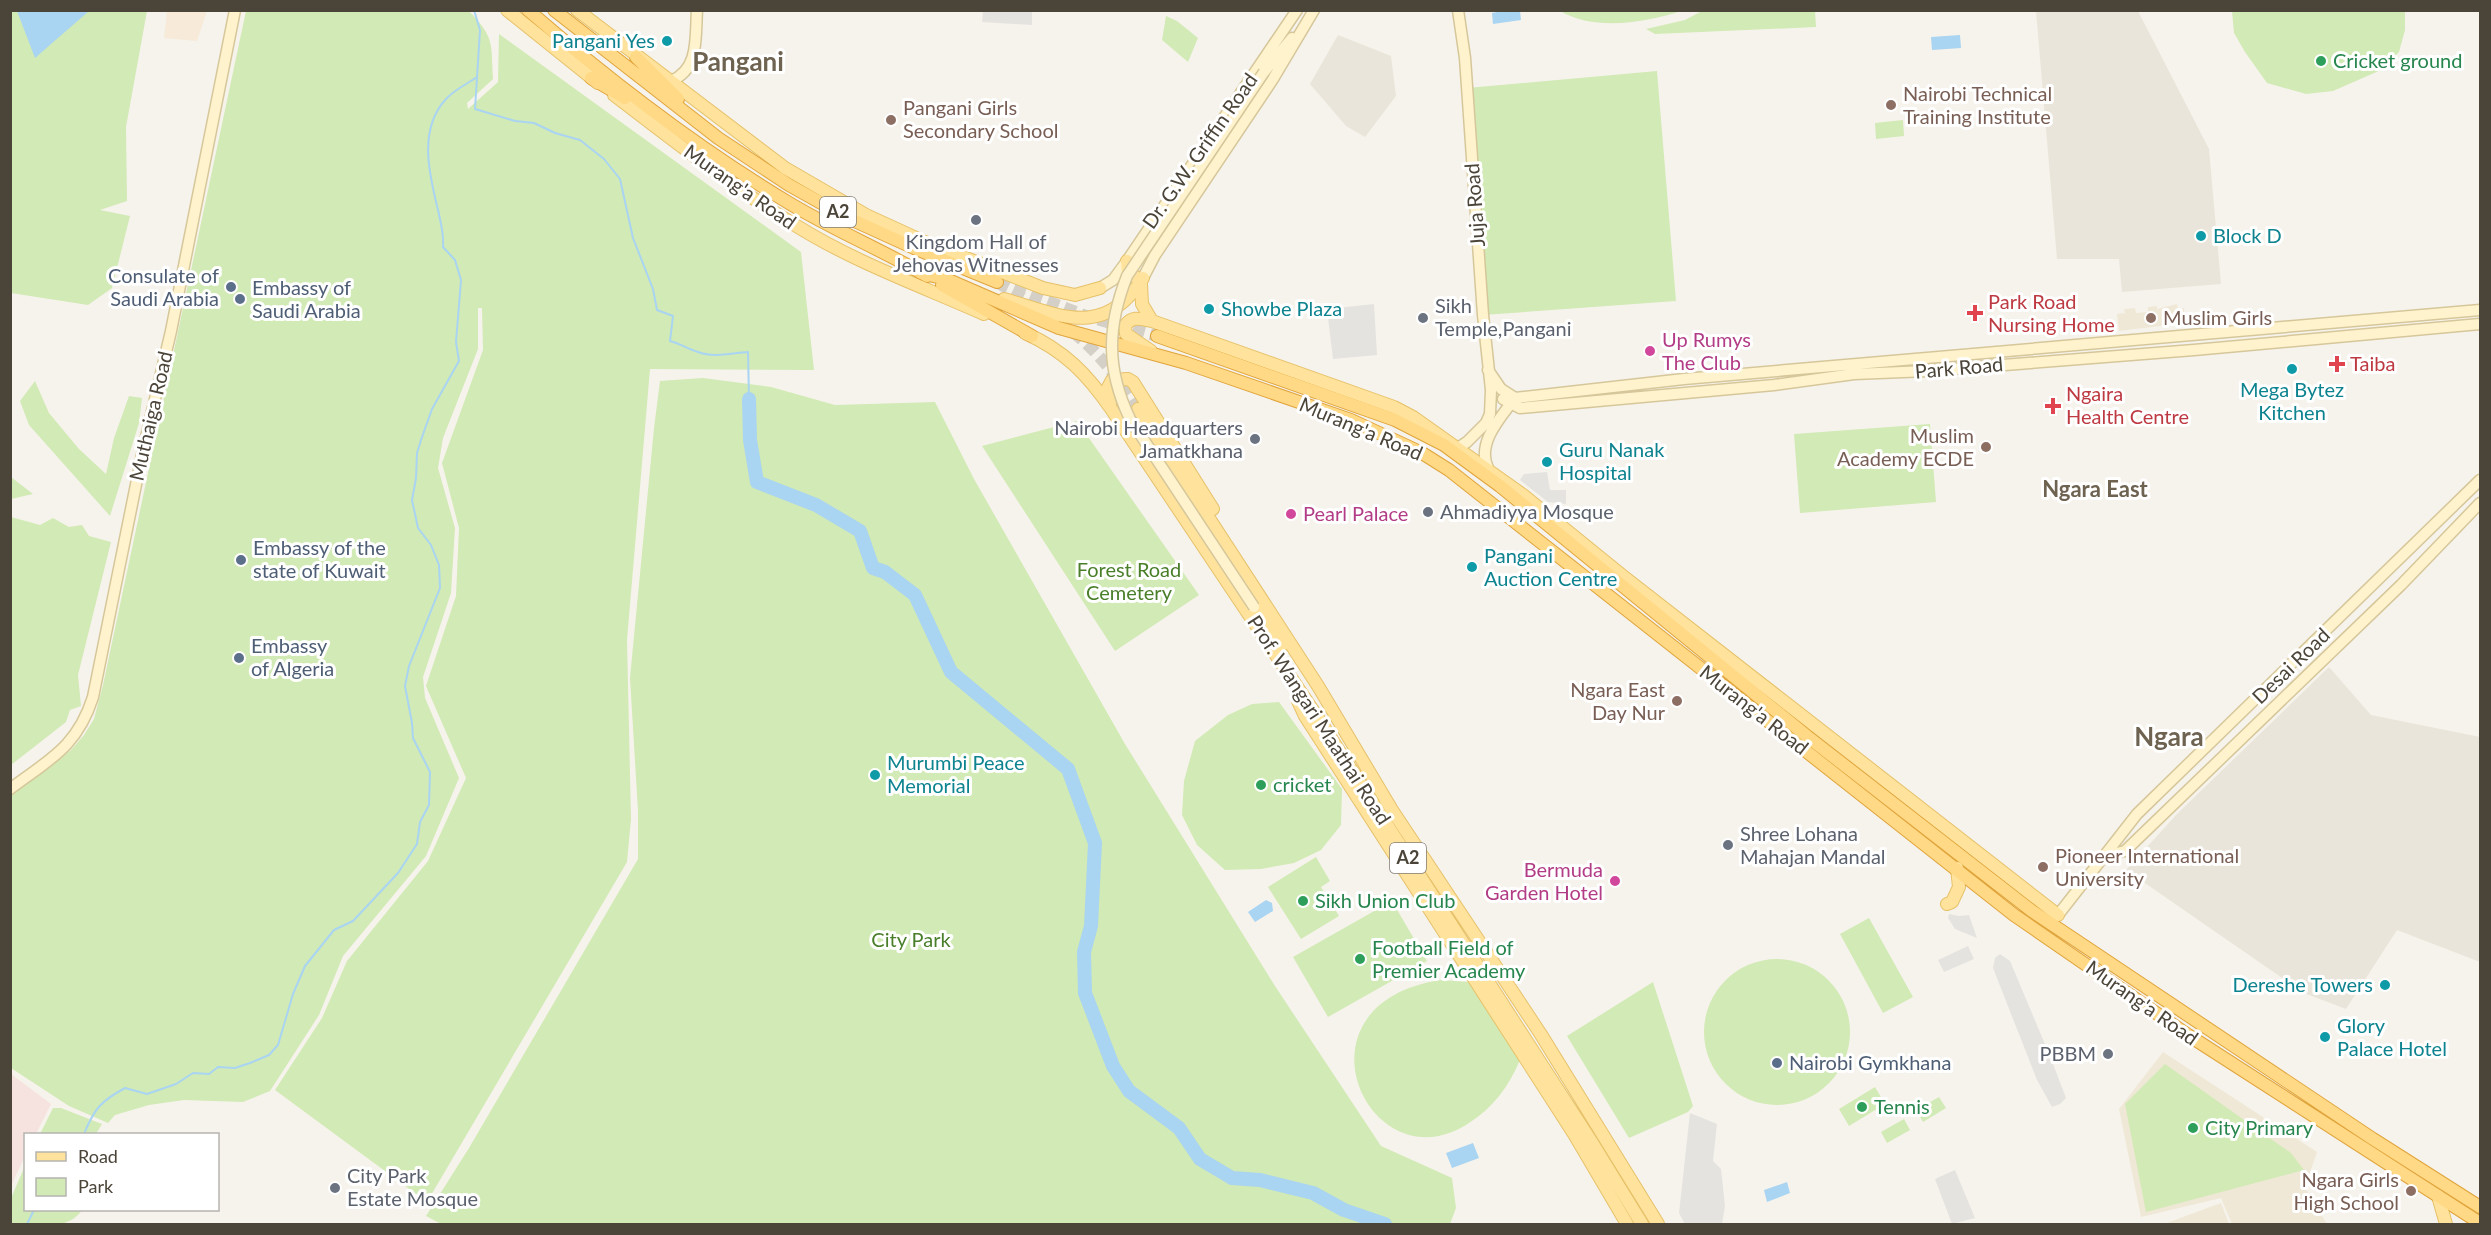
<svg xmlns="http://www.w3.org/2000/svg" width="2491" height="1235" font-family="Lato,sans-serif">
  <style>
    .residential { fill: #eae5da }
    .commercial { fill: #f7ead8 }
    .education { fill: #efe8d6 }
    .medical { fill: #f6e3e0 }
    .green { fill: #d2eab5 }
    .parking { fill: #e5e3e0 }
    .water { fill: #a9d4f2 }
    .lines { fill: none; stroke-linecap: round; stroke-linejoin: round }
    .stream { stroke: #a9d4f2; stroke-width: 2 }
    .river { stroke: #a9d4f2; stroke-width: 14 }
    .primary-tunnel { stroke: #d4d0c8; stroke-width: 12; stroke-dasharray: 12 6; stroke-linecap: butt }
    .trunk-tunnel { stroke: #d4d0c8; stroke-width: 12; stroke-dasharray: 12 6; stroke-linecap: butt }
    .secondary-casing { stroke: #d6c79b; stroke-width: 13 }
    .primary-casing { stroke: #e6c16a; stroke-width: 14 }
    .trunk-casing { stroke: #e0a43c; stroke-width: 14 }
    .secondary { stroke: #fff3cd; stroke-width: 10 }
    .primary { stroke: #ffe39c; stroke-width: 12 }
    .trunk { stroke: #ffd985; stroke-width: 12 }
    .secondary-bridge-casing { stroke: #d6c79b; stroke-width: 13; stroke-linecap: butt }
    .secondary-bridge { stroke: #fff3cd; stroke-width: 10 }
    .culture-dot { fill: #0f9aa8; stroke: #fff; stroke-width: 2 }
    .leisure-dot { fill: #2e9e5b; stroke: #fff; stroke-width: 2 }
    .education-dot { fill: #8d6e63; stroke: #fff; stroke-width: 2 }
    .worship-dot { fill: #6b7280; stroke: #fff; stroke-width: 2 }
    .service-dot { fill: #5c6f8a; stroke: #fff; stroke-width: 2 }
    .health-dot { fill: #e0444e; stroke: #fff; stroke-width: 2 }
    .hotel-dot { fill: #d1479c; stroke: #fff; stroke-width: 2 }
    .labels { text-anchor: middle; stroke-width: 6; stroke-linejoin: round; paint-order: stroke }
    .shield { fill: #fff; stroke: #817c74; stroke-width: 1.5 }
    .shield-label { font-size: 18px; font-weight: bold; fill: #4b4439 }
    .culture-label { font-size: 20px; fill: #0d838f; stroke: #fff; text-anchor: start }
    .leisure-label { font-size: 20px; fill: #27864d; stroke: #fff; text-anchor: start }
    .education-label { font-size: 20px; fill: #785e54; stroke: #fff; text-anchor: start }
    .street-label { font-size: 20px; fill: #4b4439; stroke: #fff }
    .worship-label { font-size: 20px; fill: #5b616d; stroke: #fff; text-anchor: start }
    .service-label { font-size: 20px; fill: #4e5e75; stroke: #fff; text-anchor: start }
    .health-label { font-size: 20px; fill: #be3a42; stroke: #fff; text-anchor: start }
    .hotel-label { font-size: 20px; fill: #b23c85; stroke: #fff; text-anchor: start }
    .park-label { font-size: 20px; fill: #4a7f2a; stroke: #fff }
    .quarter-label { font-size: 22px; font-weight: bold; fill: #6e6250; stroke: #fff }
    .district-label { font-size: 26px; font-weight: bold; fill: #6e6250; stroke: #fff }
  </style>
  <rect width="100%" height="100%" fill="#f6f3ec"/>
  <path class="residential" d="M2036,11H2138L2209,149L2221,284L2122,292L2119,259H2057Z
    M1338,35L1391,56L1396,96L1365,137L1346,126L1310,84Z
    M2329,667L2371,715L2480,737V962L2397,930L2346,1009L2304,993L2126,870L2177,814Z"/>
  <path class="commercial" d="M167,11H207L197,41L164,38Z"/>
  <path class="education" d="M2177,304L2178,309L2184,308L2185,323L2119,331L2117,314L2125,313L2124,309L2135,308L2136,313L2148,312V307L2157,306V309Z
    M2163,1052L2317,1152L2305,1187L2327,1224H2232L2221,1198L2141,1217L2119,1109Z
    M2221,1203L2229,1224H2164Z"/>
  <path class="medical" d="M11,1074L51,1104L36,1134H26L25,1156L11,1186Z"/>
  <path class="green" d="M10,11H147L126,127L127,201L100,210L130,216L112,288L88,305L11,293Z
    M246,11H469C495,38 491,43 493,79L467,103L468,109L498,82L499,34L801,252L814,370L650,369L627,640L631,819L627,862L427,1202L275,1090L322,1018L347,961L428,861L466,778L426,686L456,596L459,528L442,463L483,350L482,308H478V349L443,438L438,468L455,528L451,593L423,677L425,698L459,778L426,856L343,956L319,1015L270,1091L243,1102L184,1100L149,1105L115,1115L108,1123L69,1106L11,1068L10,783H28L71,750L84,735L94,719L103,685Z
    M1560,11H1681C1645,23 1594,31 1560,11Z
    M1702,11H1815L1816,27L1655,34L1646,29L1685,20Z
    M2232,11H2405V30L2399,52L2381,70L2333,91L2306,94L2267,83L2245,52L2234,33Z
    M1166,16L1177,21L1198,38L1188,62L1162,40Z
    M1657,71L1676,301L1483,315L1467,88Z
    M1903,120L1904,136L1876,139L1875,123Z
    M703,378L771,387L835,405L935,402L974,479L1125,744L1275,986L1381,1146L1452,1178L1456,1208L1450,1224H441L426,1216L469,1148L638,859V811L630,678L654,428L660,381Z
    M35,381L49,413L79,449L106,474L114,438L129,396L142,398L139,423L110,516L29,425L20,401Z
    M1077,421L1199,595L1115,651L982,446Z
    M1930,424L1936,502L1800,513L1794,434Z
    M10,477H11L33,494L11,499Z
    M11,517L40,525L53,518L69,527L82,525L89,536L111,542L78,675L81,706L70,710L66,722L11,765Z
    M1279,702L1342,789L1341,825L1321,850L1294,863L1261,869L1225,870L1197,845L1182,815L1184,781L1195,741L1228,715L1252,704Z
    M1316,857L1330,881L1321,887L1339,916L1301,939L1268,887Z
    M1392,901L1427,961L1328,1017L1293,957Z
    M1869,918L1913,997L1883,1013L1840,934Z
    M1704 1032a73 73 0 1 1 146 0a73 73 0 1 1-146 0Z
    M1440,980L1470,982L1520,1060C1509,1086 1493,1108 1469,1123C1370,1189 1284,1005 1440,980Z
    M1653,982L1693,1106L1688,1112L1629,1138L1567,1036Z
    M2165,1064L2291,1153L2304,1170L2146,1212L2125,1104Z
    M1875,1087L1885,1104L1849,1126L1839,1109Z
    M1939,1097L1946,1108L1923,1122L1916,1110Z
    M53,1108H61L102,1124L96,1134H40Z
    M1904,1119L1910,1130L1887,1143L1881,1132Z
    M25,1166L26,1210H82C67,1232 35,1225 11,1224V1198Z"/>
  <path class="parking" d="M983,11H1032V25L982,22Z
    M1374,304L1377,355L1333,359L1327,309Z
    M1547,472L1550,490H1566V504L1548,502L1520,480L1524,474Z
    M1949,914L1959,916L1969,915L1977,938L1955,929L1948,918Z
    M1968,946L1974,959L1944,972L1938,960Z
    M2000,954L2010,961L2050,1056L2066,1098L2060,1104L2052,1107L2037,1080L1993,968L1995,958Z
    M1690,1113L1717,1124L1713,1161L1721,1169L1725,1206L1722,1224H1685L1679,1213Z
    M1955,1170L1975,1218L1952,1224L1935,1179Z"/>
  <path class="water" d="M1508,10L1520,11L1521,20L1493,24L1492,13Z
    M17,11H89L35,58Z
    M1960,35L1961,48L1932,50L1931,37Z
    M1266,900L1272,903L1273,911L1255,922L1248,912Z
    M1473,1143L1479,1158L1452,1168L1446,1153Z
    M1787,1182L1790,1193L1767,1202L1764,1190Z"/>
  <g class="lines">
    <path class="stream" d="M474,10L480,30L475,109L515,121L534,123L555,133L580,140L604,159L620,179L633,238L653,289L657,310L673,316L670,341C681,344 688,349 698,352C713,358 732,353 748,352L749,399
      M84,1134C94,1109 101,1101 125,1088L147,1094L176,1084L193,1073L209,1074L218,1067L235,1068L250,1063L269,1055L278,1045L293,994L305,966L334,930L353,921L398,873L417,844L420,822L429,805L430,772L413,738L412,723L405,686L409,666L440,588L439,565L431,545L418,528L412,500L416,478L417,453L421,440L432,409L459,361L456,342L461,280L455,260L443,247C444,233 441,224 438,210C429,174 418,129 446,99C454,90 467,84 477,77
      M27,1224L34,1210"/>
    <path class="river" d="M749,399L750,440L757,482L816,505L860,531L873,568L885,572L915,595L951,672L1068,769L1095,843L1091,926L1084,952L1085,993L1113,1066L1129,1091L1179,1128L1200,1159L1232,1178L1260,1180L1313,1193L1344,1210L1385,1224"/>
    <path class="primary-tunnel" d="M997,282L1040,308
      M1073,332C1101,354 1119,380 1138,409"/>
    <path class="trunk-tunnel" d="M997,282L1086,316L1157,336"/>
    <g class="secondary-casing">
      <path id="secondary" d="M1264,72L1292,38
        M671,81C700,69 695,37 697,10
        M1143,278L1155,255L1273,79L1314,10
        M1100,288L1113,280L1127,261L1297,10
        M1488,370L1501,389L1515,398L1684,379L2480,310
        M1503,399L1520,408L1774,385L1854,374L1928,371L2194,350L2480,324
        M1458,448L1467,442L1486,423L1490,414L1491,390L1483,315L1465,58L1458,10
        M1488,468C1476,443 1501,417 1515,398
        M10,789C50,759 77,747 93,697L143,450L171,331L235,10
        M2104,856L2125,851L2401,585L2480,503
        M2058,915L2137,814L2480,480"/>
    </g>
    <g class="primary-casing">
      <path id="primary" d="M507,10L598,83
        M577,10L785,168L866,215L925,242L1043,288L1075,295L1100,288
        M614,95C673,140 732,187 795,225C854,262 921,286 984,314
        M1127,261L1128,273L1136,277
        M1141,284L1142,304L1152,321
        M1004,299C1059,315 1104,340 1143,278
        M1025,333C1065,351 1087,374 1112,410L1318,718L1591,1141L1642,1224
        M1151,351L1126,334L1125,326C1132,315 1141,319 1152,321L1394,407L1413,417L1523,495L1624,577L2058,915
        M1110,403L1106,391L1112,380L1128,379L1133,382L1213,509
        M1138,409L1318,686L1392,810L1540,1033L1658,1224
        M1255,608L1282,645
        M1297,688L1298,701L1305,716L1574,1134L1627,1224
        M1947,904L1952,902L1959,887L1957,868
        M2438,1196L2446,1224"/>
    </g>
    <g class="trunk-casing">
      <path id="trunk" d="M528,10C610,81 696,147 789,203C834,230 882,250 927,276
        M554,10L718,138L789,185L848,218L914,248L997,282
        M636,57L678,99
        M591,78L625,98
        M921,273L946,279L1059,328L1186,363L1351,420L1422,453L1449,470L2014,915L2188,1035L2480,1223
        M942,285L1032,336
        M1157,336L1395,420L1444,445L1500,486L1808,737L2032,911L2373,1139L2480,1207"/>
    </g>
    <use href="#secondary" class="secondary"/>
    <use href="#primary" class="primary"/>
    <use href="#trunk" class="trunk"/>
    <g class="secondary-bridge-casing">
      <path id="secondary-bridge" d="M1254,607L1130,419C1106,369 1107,327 1127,276L1264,72"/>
    </g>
    <use href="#secondary-bridge" class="secondary-bridge"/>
  </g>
  <g class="culture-dot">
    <circle cx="667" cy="41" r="6"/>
    <circle cx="2201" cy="236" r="6"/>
    <circle cx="1209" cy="309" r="6"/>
    <circle cx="2292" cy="369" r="6"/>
    <circle cx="1547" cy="462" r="6"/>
    <circle cx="1472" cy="567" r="6"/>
    <circle cx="875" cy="775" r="6"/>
    <circle cx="2385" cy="985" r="6"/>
    <circle cx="2325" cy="1037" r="6"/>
  </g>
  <g class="leisure-dot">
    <circle cx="2321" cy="61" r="6"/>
    <circle cx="1261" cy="785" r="6"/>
    <circle cx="1303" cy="901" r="6"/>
    <circle cx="1360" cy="959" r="6"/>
    <circle cx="1862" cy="1107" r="6"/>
    <circle cx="2193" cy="1128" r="6"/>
  </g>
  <g class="education-dot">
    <circle cx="1891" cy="105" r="6"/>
    <circle cx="891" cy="120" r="6"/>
    <circle cx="2151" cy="318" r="6"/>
    <circle cx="1986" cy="447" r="6"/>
    <circle cx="1677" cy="701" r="6"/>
    <circle cx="2043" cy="867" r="6"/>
    <circle cx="2411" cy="1191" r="6"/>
  </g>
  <g class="worship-dot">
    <circle cx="976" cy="220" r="6"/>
    <circle cx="1423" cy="318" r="6"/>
    <circle cx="1255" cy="439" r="6"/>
    <circle cx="1428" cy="512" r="6"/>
    <circle cx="1728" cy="845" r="6"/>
    <circle cx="2108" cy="1054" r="6"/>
    <circle cx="335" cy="1188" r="6"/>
  </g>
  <g class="service-dot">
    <circle cx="231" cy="287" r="6"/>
    <circle cx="240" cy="299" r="6"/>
    <circle cx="241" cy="560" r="6"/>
    <circle cx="239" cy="658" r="6"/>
    <circle cx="1777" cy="1063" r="6"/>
  </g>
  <g class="health-dot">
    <path d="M1972 304h6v6h6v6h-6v6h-6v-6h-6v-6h6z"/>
    <path d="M2334 355h6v6h6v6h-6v6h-6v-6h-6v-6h6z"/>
    <path d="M2050 397h6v6h6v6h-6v6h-6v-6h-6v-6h6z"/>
  </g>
  <g class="hotel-dot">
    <circle cx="1650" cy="351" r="6"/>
    <circle cx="1291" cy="514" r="6"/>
    <circle cx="1615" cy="881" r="6"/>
  </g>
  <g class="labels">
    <g class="shield">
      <rect x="820" y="197" width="36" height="30" rx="4.5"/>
      <rect x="1390" y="843" width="36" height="30" rx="4.5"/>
    </g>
    <g class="shield-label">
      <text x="838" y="218">A2</text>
      <text x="1408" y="864">A2</text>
    </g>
    <g class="culture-label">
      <text x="655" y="48" text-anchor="end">Pangani Yes</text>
      <text x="2213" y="243">Block D</text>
      <text x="1221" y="316">Showbe Plaza</text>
      <text x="2292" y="397" text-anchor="middle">Mega Bytez<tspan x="2292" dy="23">Kitchen</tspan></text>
      <text x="1559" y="457">Guru Nanak<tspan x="1559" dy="23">Hospital</tspan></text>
      <text x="1484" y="563">Pangani<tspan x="1484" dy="23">Auction Centre</tspan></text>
      <text x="887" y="770">Murumbi Peace<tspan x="887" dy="23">Memorial</tspan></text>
      <text x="2373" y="992" text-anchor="end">Dereshe Towers</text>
      <text x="2337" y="1033">Glory<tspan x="2337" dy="23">Palace Hotel</tspan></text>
    </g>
    <g class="leisure-label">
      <text x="2333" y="68">Cricket ground</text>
      <text x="1273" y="792">cricket</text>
      <text x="1315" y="908">Sikh Union Club</text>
      <text x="1372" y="955">Football Field of<tspan x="1372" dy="23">Premier Academy</tspan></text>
      <text x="1874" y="1114">Tennis</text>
      <text x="2205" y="1135">City Primary</text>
    </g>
    <g class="education-label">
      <text x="1903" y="101">Nairobi Technical<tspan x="1903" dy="23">Training Institute</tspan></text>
      <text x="903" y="115">Pangani Girls<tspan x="903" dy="23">Secondary School</tspan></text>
      <text x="2163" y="325">Muslim Girls</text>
      <text x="1974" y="443" text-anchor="end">Muslim<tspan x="1974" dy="23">Academy ECDE</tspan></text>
      <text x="1665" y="697" text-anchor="end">Ngara East<tspan x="1665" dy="23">Day Nur</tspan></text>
      <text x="2055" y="863">Pioneer International<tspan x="2055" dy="23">University</tspan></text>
      <text x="2399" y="1187" text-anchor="end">Ngara Girls<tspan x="2399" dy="23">High School</tspan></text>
    </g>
    <g class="street-label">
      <text transform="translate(1200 151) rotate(-55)" y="7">Dr. G.W. Griffin Road</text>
      <text transform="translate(740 187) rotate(35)" y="7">Murang'a Road</text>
      <text transform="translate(1475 205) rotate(-94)" y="7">Juja Road</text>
      <text transform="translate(1959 368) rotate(-5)" y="7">Park Road</text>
      <text transform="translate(151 416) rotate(-77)" y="7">Muthaiga Road</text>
      <text transform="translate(1361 429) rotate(23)" y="7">Murang'a Road</text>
      <text transform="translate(2291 666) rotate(-44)" y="7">Desai Road</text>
      <text transform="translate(1754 710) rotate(38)" y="7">Murang'a Road</text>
      <text transform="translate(1319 720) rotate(57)" y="7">Prof. Wangari Maathai Road</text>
      <text transform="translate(2142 1003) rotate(35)" y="7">Murang'a Road</text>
    </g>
    <g class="worship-label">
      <text x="976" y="249" text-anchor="middle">Kingdom Hall of<tspan x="976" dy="23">Jehovas Witnesses</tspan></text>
      <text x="1435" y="313">Sikh<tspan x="1435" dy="23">Temple,Pangani</tspan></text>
      <text x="1243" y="435" text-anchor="end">Nairobi Headquarters<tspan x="1243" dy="23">Jamatkhana</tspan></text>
      <text x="1440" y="519">Ahmadiyya Mosque</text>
      <text x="1740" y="841">Shree Lohana<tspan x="1740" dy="23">Mahajan Mandal</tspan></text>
      <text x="2096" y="1061" text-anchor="end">PBBM</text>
      <text x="347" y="1183">City Park<tspan x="347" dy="23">Estate Mosque</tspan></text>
    </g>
    <g class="service-label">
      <text x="219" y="283" text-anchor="end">Consulate of<tspan x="219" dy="23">Saudi Arabia</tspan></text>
      <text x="252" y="295">Embassy of<tspan x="252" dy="23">Saudi Arabia</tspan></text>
      <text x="253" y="555">Embassy of the<tspan x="253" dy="23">state of Kuwait</tspan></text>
      <text x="251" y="653">Embassy<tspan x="251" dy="23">of Algeria</tspan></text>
      <text x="1789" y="1070">Nairobi Gymkhana</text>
    </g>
    <g class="health-label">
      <text x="1988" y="309">Park Road<tspan x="1988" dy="23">Nursing Home</tspan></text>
      <text x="2350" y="371">Taiba</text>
      <text x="2066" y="401">Ngaira<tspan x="2066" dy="23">Health Centre</tspan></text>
    </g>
    <g class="hotel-label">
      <text x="1662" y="347">Up Rumys<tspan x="1662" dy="23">The Club</tspan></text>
      <text x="1303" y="521">Pearl Palace</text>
      <text x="1603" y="877" text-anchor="end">Bermuda<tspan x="1603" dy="23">Garden Hotel</tspan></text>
    </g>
    <g class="park-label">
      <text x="1129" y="577">Forest Road<tspan x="1129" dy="23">Cemetery</tspan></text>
      <text x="911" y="947">City Park</text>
    </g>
    <g class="quarter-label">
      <text x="2095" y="497">Ngara East</text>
    </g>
    <g class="district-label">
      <text x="738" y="71">Pangani</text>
      <text x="2169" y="746">Ngara</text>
    </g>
  </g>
  <rect width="2491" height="1235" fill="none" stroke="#4b4439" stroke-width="24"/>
  <rect x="24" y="1133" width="195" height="78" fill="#ffffff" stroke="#b7b4b0" stroke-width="1.5"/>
  <rect x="36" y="1152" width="30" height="9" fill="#ffe39c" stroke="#b7b4b0" stroke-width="1.5"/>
  <text x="78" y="1163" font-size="18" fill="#4b4439">Road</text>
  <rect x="36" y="1178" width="30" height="18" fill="#d2eab5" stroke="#b7b4b0" stroke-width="1.5"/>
  <text x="78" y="1193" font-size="18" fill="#4b4439">Park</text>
</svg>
